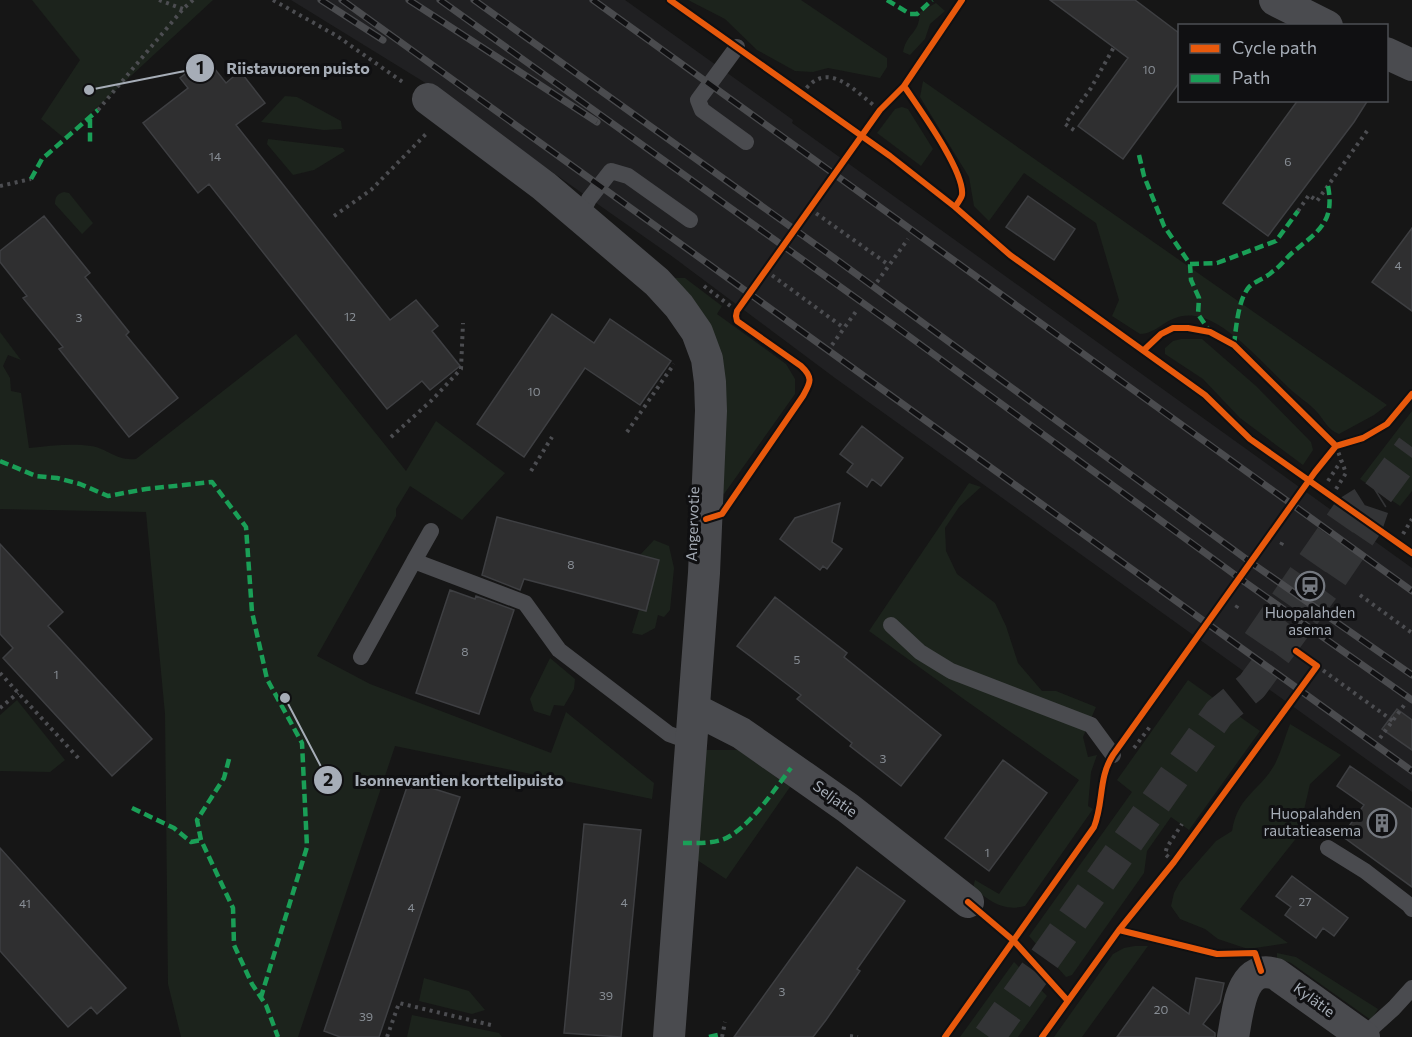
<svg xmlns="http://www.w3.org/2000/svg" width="1412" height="1037" font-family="Commissioner,sans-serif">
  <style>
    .built { fill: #202022 }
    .green { fill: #1c231c }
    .building { fill: #2f2f30; stroke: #3e3f42; stroke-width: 1.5 }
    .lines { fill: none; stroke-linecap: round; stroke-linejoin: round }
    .street-tunnel { stroke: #333436; stroke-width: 32; stroke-dasharray: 32 16; stroke-linecap: butt }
    .path { stroke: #4c4d51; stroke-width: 4; stroke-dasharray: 3 4.5; stroke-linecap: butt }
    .lane { stroke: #4a4b4f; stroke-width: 16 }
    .street { stroke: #4a4b4f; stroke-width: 32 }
    .rail-casing { stroke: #4a4b4e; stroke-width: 7 }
    .rail { stroke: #101012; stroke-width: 4.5; stroke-dasharray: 14; stroke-linecap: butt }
    .quiet { stroke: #1a9f57; stroke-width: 4.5; stroke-dasharray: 9 4.5; stroke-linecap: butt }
    .cycleway-casing { stroke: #101012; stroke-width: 10 }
    .cycleway { stroke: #e8590c; stroke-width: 6 }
    .labels { text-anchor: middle; stroke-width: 6; stroke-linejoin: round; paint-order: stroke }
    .number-label { font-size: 12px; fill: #888e95 }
    .street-label { font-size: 15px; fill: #a6adb7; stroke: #101012 }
    .poi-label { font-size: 15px; fill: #a6adb7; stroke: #101012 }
    .leader { fill: none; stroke: #a6adb7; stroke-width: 2 }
    .callout-dot { fill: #a6adb7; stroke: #101012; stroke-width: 2 }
    .mark-label { font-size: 18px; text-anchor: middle; font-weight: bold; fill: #111 }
    .callout-label { font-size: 16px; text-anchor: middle; font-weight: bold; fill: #a6adb7; stroke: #101012; stroke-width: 6; stroke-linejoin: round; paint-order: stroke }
  </style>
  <rect width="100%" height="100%" fill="#161616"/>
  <path class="built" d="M291,0H625L793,120L792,123L1412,568V792L835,378L673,257L424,82Z"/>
  <path class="green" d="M32,0H213L64,138L41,119L80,60Z
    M688,0H801L887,58V67L880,78L828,68L813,72L795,71L757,50L725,19Z
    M936,3L945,11L930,24L925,39L910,55L903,52C907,32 919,35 920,12Z
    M923,81L1387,405L1374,415L1339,434C1328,430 1324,420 1317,412C1309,403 1297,396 1289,388C1265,366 1227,320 1195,316C1168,312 1159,334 1140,334L1112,316L1119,300L1096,223L1024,173L989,221L974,206L969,177L920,97Z
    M285,96L297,97L341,121L342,129L324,130L261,122Z
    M902,107L908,109L933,149L921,166L877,133L895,109Z
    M268,139L343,148L345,151L314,170L293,175L267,144Z
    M64,192L69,193L93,223L82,234L55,204C55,197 57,194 64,192Z
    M673,278H685L722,306L717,314L786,364L795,379V394L724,494L717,490L725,437Z
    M0,332L21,360L8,355L3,366L10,378L11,391L21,393L29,448C49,446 72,443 91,446C109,449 116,461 136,459L296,334L406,471L436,421L505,473L462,520L410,486L396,509V516L317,656L370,684L551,753L566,712L654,783L652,799L395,746L298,1037H181L168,984L165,714L146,512L0,509Z
    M1181,339H1202L1256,386L1311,442L1313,450L1303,465L1240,418L1203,379L1165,354V348L1173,341Z
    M1412,411V491L1400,506L1360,479Z
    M969,483L981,487L959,507L945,528L946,551L957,574L995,603L1006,626L1018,663L1042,691H1056L1096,707L1083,737L1088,757L1097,755L1091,772L1088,806L1093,809L1025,906C1003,912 990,901 973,888L975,880L999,894L1079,780L965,700L869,631Z
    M654,540L669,546L674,568L670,610L664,617L658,615L655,628L642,635L632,633L639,610L646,611L659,561L640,555Z
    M550,658L575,679L574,689L564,706L554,705L550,716L534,711L530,699Z
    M1188,680L1260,731L1189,830L1171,817L1147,851L1144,873L1072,975L1066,977L1029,936L1132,792L1117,780Z
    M17,700L65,760L50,772L0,771V715Z
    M1290,724L1341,755L1310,784L1298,836L1240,909L1288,943L1248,949L1218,939L1205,929L1180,919L1171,906L1174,893L1180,882L1216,841L1232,831C1238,795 1259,792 1275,764C1281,752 1285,737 1290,724Z
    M705,750H738L790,787L726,879L697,860Z
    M1135,946H1148L1082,1037H1054L1113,954L1124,948Z
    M1277,953L1296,957L1378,1009L1371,1020L1291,963L1277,958Z
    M1014,962L1047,996L1018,1037H960Z
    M424,978L469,991L485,1010L472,1014L419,1001Z
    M412,1015L499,1033L502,1037H407Z"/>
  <path class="building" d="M1050,0H1135L1179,33V83L1123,159L1078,126L1128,58Z
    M206,58L226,83L240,71L265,103L236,125L390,320L416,300L438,326L432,331L460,366L430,390L422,381L387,409L209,184L198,193L143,123L188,88L180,78Z
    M1298,100H1368L1354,122L1268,236L1223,203Z
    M1028,196L1075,229L1054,260L1006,227Z
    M44,216L90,273L85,277L129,332L126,335L178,398L129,437L59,349L63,347L23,298L27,296L0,262V251Z
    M1412,228V311L1372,282Z
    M552,314L594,343L610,319L671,361L640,405L585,368L524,457L477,424Z
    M862,426L903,458L881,486L872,479L867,487L847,472L853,464L840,454Z
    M840,503L832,542L842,549L827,569L823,566L820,570L780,539L795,518Z
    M497,517L659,560L646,611L524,579L520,590L482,575Z
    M0,544L63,612L48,626L152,739L112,776L3,658L13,648L0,634Z
    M450,590L475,599L476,596L514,610L479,714L416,693Z
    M775,597L847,653L844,657L941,735L901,786L850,746L852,743L797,699L801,695L737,646Z
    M1397,709L1412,720V750L1382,729Z
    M1003,760L1047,793L989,871L945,838Z
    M1350,766L1412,809V887L1342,836L1364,805L1337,786Z
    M409,781L460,797L379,1037H340L324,1031Z
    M584,824L641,830L621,1037L564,1033Z
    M0,848L126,988L97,1014L91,1007L68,1027L0,951Z
    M857,867L905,901L857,969L860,971L826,1020L813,1037H734Z
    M1292,876L1348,918L1334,936L1323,928L1316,938L1285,915L1291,907L1276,896Z
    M1196,978L1224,983L1220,1002L1203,1024L1215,1033V1037H1117L1153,987L1189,1014Z"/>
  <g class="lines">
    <path class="street-tunnel" d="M1258,642L1348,512L1378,493
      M989,1037L1219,713L1252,686L1327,584L1367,525L1378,493L1412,447"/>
    <path class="path" d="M159,0L183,9
      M273,0L337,36L404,83
      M802,94C827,56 855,92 880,110
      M98,110L183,9L193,0
      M1074,130L1065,124L1091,88L1114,47
      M0,186L31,179
      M810,209L889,265
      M1298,211L1309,195L1317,201L1367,131
      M334,216L371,190L426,134
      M766,271L844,328
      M877,282L908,239
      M704,286L737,311
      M832,345L857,310
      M627,432L674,364
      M391,437L432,400L461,369L463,323
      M531,471L552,437
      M1328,481L1341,461
      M1336,489L1346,473L1336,446
      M1403,534L1412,519
      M1281,545L1283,541
      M1360,595L1412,633
      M1236,608L1238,605
      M1317,666L1393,721
      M0,673L81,761
      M0,708L18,693
      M1380,738L1405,704
      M1134,748L1152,724
      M1174,862L1165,854L1167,847L1182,824
      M1119,930L1174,862L1281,715
      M850,1036L858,1037
      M387,1037L399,1003L495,1026
      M722,1037L725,1022"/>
    <path class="lane" d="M737,47L698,100L702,110L746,142
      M580,216L589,199L611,171L628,176L690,220
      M414,561L431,531
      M891,625L920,652L951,671L1091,725L1113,755
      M361,657L414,561L525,603L559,650L669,734L691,742
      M1328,848L1365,871L1409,905L1412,909
      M1363,1036L1394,1008L1412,988"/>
    <path class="street" d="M1275,0L1327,26
      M1386,53L1412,65
      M428,99L544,186L657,282L679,306L697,332L707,359L710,382L711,411L704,573L669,1037
      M694,709L741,733L801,775L848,808L968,902
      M1233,1037C1238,1013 1240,962 1276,974L1364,1037"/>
    <g class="rail-casing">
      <path id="rail" d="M321,0L383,40
        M342,0L1412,771
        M409,0L597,122
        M440,0L895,326L1242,580L1412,700
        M474,0L826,252L1253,564L1412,675
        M593,0L1412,591"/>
    </g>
    <use href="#rail" class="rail"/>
    <path class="quiet" d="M887,0L910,14H917L932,0
      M90,119V146
      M1139,155L1144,176L1164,226L1190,264L1191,280L1199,298L1198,314L1210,332
      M31,179L42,159L98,110
      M1190,264L1217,263L1276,241L1298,211
      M1234,345C1236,328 1238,300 1249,287C1255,281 1266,278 1272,272C1280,267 1285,259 1292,253C1318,231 1335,223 1328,186
      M0,461L36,476L57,478L80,484L108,496L146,489L212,482L246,527L252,612L267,679L302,743L307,847L261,997
      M229,759L224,778L197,820L201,840L233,908L234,945L252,984L266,1005L278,1037
      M132,808L174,828L191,842L201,840
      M683,843C699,843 717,844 730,836C754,821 774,790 791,768
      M709,1037L722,1034"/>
    <g class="cycleway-casing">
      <path id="cycleway" d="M670,0L890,156L955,207L1010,255L1205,395L1250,439L1412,553
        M904,86C918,107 965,171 962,195C961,199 957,204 955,207
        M1144,350L1161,334L1173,328H1188L1210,332L1234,345L1336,446
        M706,519L722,514L803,396C810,383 814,378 801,366L737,321L736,316L737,311L880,110L904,86L962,0
        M968,902L1014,941L1068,1001
        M1119,930L1217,954L1255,953L1261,971
        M945,1037L1094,827C1104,802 1098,778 1113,755L1315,472L1336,446L1363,438L1387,424L1412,394
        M1042,1037L1119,930L1174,862L1317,666L1296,651"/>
    </g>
    <use href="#cycleway" class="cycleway"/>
  </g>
  <defs>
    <g id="station-ring" transform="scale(1.5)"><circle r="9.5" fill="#101012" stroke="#74787f" stroke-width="1.5"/><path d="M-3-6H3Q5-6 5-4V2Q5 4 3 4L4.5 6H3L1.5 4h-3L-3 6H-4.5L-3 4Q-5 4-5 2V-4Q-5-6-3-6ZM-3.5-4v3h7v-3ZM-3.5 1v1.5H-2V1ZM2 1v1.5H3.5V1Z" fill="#74787f"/></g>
    <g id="building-ring" transform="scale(1.5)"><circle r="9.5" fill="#101012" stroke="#74787f" stroke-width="1.5"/><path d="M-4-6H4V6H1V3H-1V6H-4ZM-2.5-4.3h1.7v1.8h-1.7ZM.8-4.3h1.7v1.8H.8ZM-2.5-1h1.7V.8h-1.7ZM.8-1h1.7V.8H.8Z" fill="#74787f"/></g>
  </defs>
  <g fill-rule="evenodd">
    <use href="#station-ring" x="1310" y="586"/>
    <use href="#building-ring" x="1382" y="823"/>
  </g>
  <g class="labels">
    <g class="number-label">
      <text x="1149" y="74">10</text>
      <text x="215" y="161">14</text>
      <text x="1288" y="166">6</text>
      <text x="1398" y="270">4</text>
      <text x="350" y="321">12</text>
      <text x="79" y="322">3</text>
      <text x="534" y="396">10</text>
      <text x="571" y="569">8</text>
      <text x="465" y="656">8</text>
      <text x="797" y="664">5</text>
      <text x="56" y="679">1</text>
      <text x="883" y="763">3</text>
      <text x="987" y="857">1</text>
      <text x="1305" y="906">27</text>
      <text x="624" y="907">4</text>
      <text x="25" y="908">41</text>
      <text x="411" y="912">4</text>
      <text x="782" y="996">3</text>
      <text x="606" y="1000">39</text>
      <text x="1161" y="1014">20</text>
      <text x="366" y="1021">39</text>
    </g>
    <g class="street-label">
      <text transform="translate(693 524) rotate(-88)" y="5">Angervotie</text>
      <text transform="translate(835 799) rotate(36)" y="5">Seljatie</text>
      <text transform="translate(1314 1000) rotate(36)" y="5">Kylätie</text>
    </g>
    <g class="poi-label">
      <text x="1310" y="618">Huopalahden<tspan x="1310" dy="17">asema</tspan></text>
      <text x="1361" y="819" text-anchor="end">Huopalahden<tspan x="1361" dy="17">rautatieasema</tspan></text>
    </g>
  </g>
  <path class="leader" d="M89 90L200 68M285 698L328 780"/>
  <g class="callout-dot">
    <circle cx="89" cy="90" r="6"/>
    <circle cx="285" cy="698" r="6"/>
    <circle cx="200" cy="68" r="15"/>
    <circle cx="328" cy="780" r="15"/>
  </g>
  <g class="mark-label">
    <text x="200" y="74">1</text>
    <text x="328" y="786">2</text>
  </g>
  <g class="callout-label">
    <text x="298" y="74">Riistavuoren puisto</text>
    <text x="459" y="786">Isonnevantien korttelipuisto</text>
  </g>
  <rect x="1178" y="24" width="210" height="78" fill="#101012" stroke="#4c4f54" stroke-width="1.5"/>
  <rect x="1190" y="44" width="30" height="9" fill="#e8590c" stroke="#4c4f54" stroke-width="1.5"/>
  <text x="1232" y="54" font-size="18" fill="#a6adb7">Cycle path</text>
  <rect x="1190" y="74" width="30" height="9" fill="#1a9f57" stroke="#4c4f54" stroke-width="1.5"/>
  <text x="1232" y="84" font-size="18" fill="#a6adb7">Path</text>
</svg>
